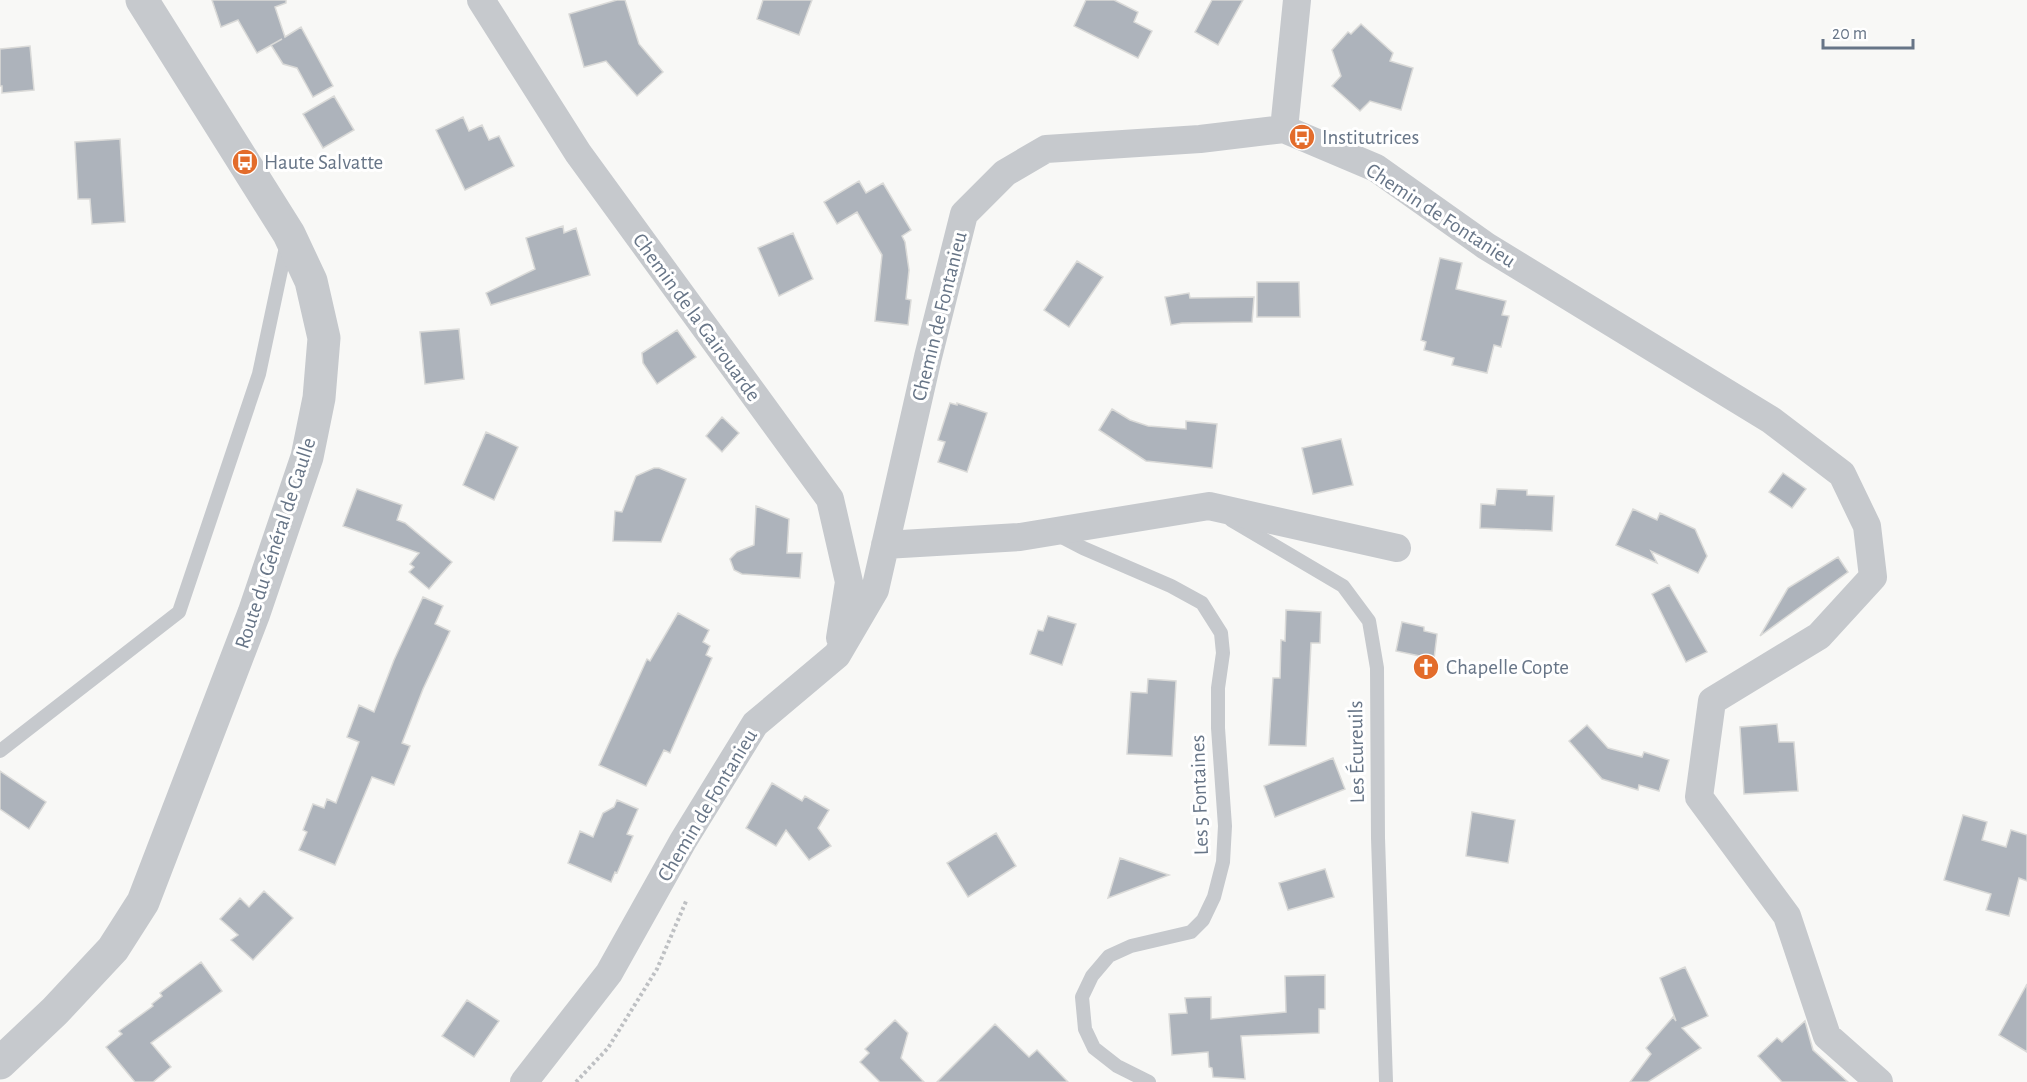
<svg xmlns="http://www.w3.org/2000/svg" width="2027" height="1082" font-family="'Alegreya Sans',sans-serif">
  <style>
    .building { fill: #adb3bb; stroke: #dadad8; stroke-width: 1.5 }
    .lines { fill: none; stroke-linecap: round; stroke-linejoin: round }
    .path { stroke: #bec0c3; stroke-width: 4; stroke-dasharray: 3 3; stroke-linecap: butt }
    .service { stroke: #c6c9cd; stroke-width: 14 }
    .minor { stroke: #c6c9cd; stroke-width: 28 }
    .tertiary { stroke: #c6c9cd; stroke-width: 33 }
    .labels { text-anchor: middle; stroke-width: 6; stroke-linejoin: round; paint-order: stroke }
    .poi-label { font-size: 21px; fill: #677587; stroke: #fff; text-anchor: start }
    .street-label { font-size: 21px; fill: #677587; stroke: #fff }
  </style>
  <rect width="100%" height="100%" fill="#f8f8f6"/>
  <path class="building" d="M212,0H286V3L275,7L285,37L301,27L333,86L313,97L297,68L283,64L271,45L282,39L257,53L238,20L221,27Z
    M617,0H625L639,44L663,72L637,96L606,61L584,67L569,14Z
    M763,0H812L799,35L757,19Z
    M1086,0H1114L1138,12L1134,22L1152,31L1138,58L1074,26Z
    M1212,0H1243L1218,45L1195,32Z
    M1361,24L1393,53L1390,61L1413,68L1401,110L1370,101L1360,111L1332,86L1341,76L1332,50L1348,32L1351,34Z
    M30,46L34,90L2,93V86H0V49Z
    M334,96L354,130L323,148L303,114Z
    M463,117L469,131L482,125L489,140L499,136L514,166L465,190L436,130Z
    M120,139L125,222L92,224L90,199H78L75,142Z
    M859,181L866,193L883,183L911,230L902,236L905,242L909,270L906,299L911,300L908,325L875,321L882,255L857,212L837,224L824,202Z
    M563,226L564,233L576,228L590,275L491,305L486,293L535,269L526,238Z
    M793,233L813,279L779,296L758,248Z
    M1440,258L1462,263L1456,289L1506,301L1502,315L1509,316L1501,347L1494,345L1487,373L1452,365L1454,358L1424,350L1426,342L1421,340Z
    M1077,261L1103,277L1069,327L1044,310Z
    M1257,282H1299L1300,317H1257Z
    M1189,293L1190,298L1254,297L1252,322L1182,323L1171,325L1165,297Z
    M459,329L464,379L425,384L420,332Z
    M677,330L696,357L657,384L643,363L642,353Z
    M950,403L957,405V403L987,413L967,472L938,462L945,442L938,440Z
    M1112,409L1130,420L1148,426L1186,429V421L1217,424L1212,468L1146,461L1099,430Z
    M722,417L739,433L722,452L706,436Z
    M486,432L518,447L494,500L463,485Z
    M1341,439L1353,485L1313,494L1302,448Z
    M654,468H659L686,479L661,542L613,541L615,511L622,512L636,476Z
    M1783,473L1806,489L1792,508L1769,492Z
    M357,489L402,505L397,520L405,523L452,562L429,589L409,572L414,567L410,564L419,553L343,526Z
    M1497,489L1527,490V495L1554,496L1552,531L1480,528L1481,504L1495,505Z
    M756,506L789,519L787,553H802L800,578L742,574L734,570L730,559L737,552L754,545Z
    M1633,509L1657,520L1660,513L1695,529L1707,556L1698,573L1651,551L1657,563L1616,545Z
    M1838,557L1848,572L1760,636L1788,588Z
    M1669,585L1707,652L1686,662L1652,594Z
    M423,597L443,606L435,624L450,631L423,689L402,743L410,746L394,785L372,777L335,865L299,850L307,832L303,830L313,804L324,808L327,799L336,803L359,742L347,737L359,705L374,712L394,660Z
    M1286,610L1321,612L1320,643H1311L1306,746L1269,745L1273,678H1280L1281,640L1285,641Z
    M678,613L709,630L703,642L710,646L706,655L712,658L670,753L664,750L646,786L599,765L647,659L650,661Z
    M1048,616L1076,624L1062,665L1030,654L1038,630L1043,631Z
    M1402,622L1424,627V631L1437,634L1434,659L1396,651Z
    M1148,679L1176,681L1172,756L1127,754L1131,692L1147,693Z
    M1777,724L1779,742H1794L1798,791L1744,794L1740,727Z
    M1587,725L1608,748L1642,757L1644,752L1669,760L1659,791L1639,785L1638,790L1602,779L1569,741Z
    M1333,758L1345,789L1275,817L1264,786Z
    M0,771L46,802L29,829L0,809Z
    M772,783L802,801L805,796L829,810L818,828L831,846L809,860L786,830L776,846L746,828Z
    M617,800L638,809L627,834L633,836L617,873L615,872L611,882L568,863L580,831L593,837L603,813L614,807Z
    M1472,812L1515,820L1508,863L1466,856Z
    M1963,815L1987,822L1982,840L2006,847L2011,830L2027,835V881L2019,878L2009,916L1986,910L1991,894L1944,880Z
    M996,833L1016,866L968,897L947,863Z
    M1120,858L1169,875L1108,898Z
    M1325,869L1334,897L1288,910L1279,883Z
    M264,891L293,918L253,960L231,940L238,935L220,919L240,898L249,907Z
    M201,962L222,991L151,1043L171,1067L153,1082H135L106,1047L122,1034L119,1031L153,1006L152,1004L162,996L160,993Z
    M1685,967L1708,1016L1682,1028L1701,1048L1648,1082H1630L1651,1054L1646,1048L1673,1017L1676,1021L1660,978Z
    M1325,975V1009H1319V1033L1241,1036L1245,1079L1213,1077L1212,1068L1209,1067L1208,1052L1172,1055L1169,1014L1187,1013L1185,998L1211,997V1019L1286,1012L1285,976Z
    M2027,984V1052L1999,1035Z
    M467,1000L499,1021L474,1057L442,1036Z
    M895,1020L908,1033L901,1058L924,1082H880L860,1062L869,1053L865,1049Z
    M1805,1021L1813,1050L1848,1082H1782L1758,1056L1777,1038L1782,1042Z
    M995,1024L1029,1057L1037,1050L1068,1082H937Z"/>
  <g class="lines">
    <path class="path" d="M576,1082L608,1048L657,969L687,899"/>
    <path class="service" d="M1231,520L1343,586L1369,621L1377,668L1378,838L1386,1082
      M1058,535L1083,548L1171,586L1202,603L1221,633L1223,653L1218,688V728L1225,826L1223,862L1214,897L1203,920L1191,932L1131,946L1109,956L1092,976L1082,997L1085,1029L1094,1048L1117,1066L1149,1082
      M0,751L179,612L259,374L287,242"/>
    <path class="minor" d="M481,0L578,153L830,499L849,582L840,638
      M1284,129L1297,0
      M885,545L1020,537L1209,506L1397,548
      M524,1082L609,973L683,841L755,724L837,655L875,590L928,357L964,214L1005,173L1046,149L1200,139L1284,129L1376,168L1486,246L1771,420L1842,474L1867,526L1873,577L1819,636L1712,701L1699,797L1787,916L1827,1036L1879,1082"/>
    <path class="tertiary" d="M0,1063L55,1011L113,949L143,902L254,613L307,457L319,398L324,338L311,281L289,234L142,0"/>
  </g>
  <defs>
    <g id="bus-disc" transform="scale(1.35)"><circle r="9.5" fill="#e36c2b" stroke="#fff"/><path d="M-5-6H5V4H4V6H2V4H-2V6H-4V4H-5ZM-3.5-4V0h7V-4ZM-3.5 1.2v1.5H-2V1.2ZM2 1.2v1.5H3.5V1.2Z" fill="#fff"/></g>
    <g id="church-disc" transform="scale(1.35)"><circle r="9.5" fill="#e36c2b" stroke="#fff"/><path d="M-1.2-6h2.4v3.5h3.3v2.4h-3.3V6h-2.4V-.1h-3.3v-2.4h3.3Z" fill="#fff"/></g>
  </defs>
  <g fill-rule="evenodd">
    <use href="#bus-disc" x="1302" y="137"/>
    <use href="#bus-disc" x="245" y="162"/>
    <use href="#church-disc" x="1426" y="667"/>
  </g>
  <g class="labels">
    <g class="poi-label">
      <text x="1322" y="144">Institutrices</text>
      <text x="264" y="169">Haute Salvatte</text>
      <text x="1446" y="674">Chapelle Copte</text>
    </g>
    <g class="street-label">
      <text transform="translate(1441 215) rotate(33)" y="7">Chemin de Fontanieu</text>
      <text transform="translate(939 316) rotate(-76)" y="7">Chemin de Fontanieu</text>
      <text transform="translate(697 317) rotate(54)" y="7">Chemin de la Gairouarde</text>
      <text transform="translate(275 543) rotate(-72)" y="7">Route du Général de Gaulle</text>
      <text transform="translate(1356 752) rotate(-91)" y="7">Les Écureuils</text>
      <text transform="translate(1199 795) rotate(-92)" y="7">Les 5 Fontaines</text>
      <text transform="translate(707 805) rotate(-59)" y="7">Chemin de Fontanieu</text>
    </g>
  </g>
  <path d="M1823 39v9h90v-9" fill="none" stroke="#677587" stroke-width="3"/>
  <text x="1832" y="39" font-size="18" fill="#677587" stroke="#ffffff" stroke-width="4.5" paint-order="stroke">20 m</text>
</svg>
